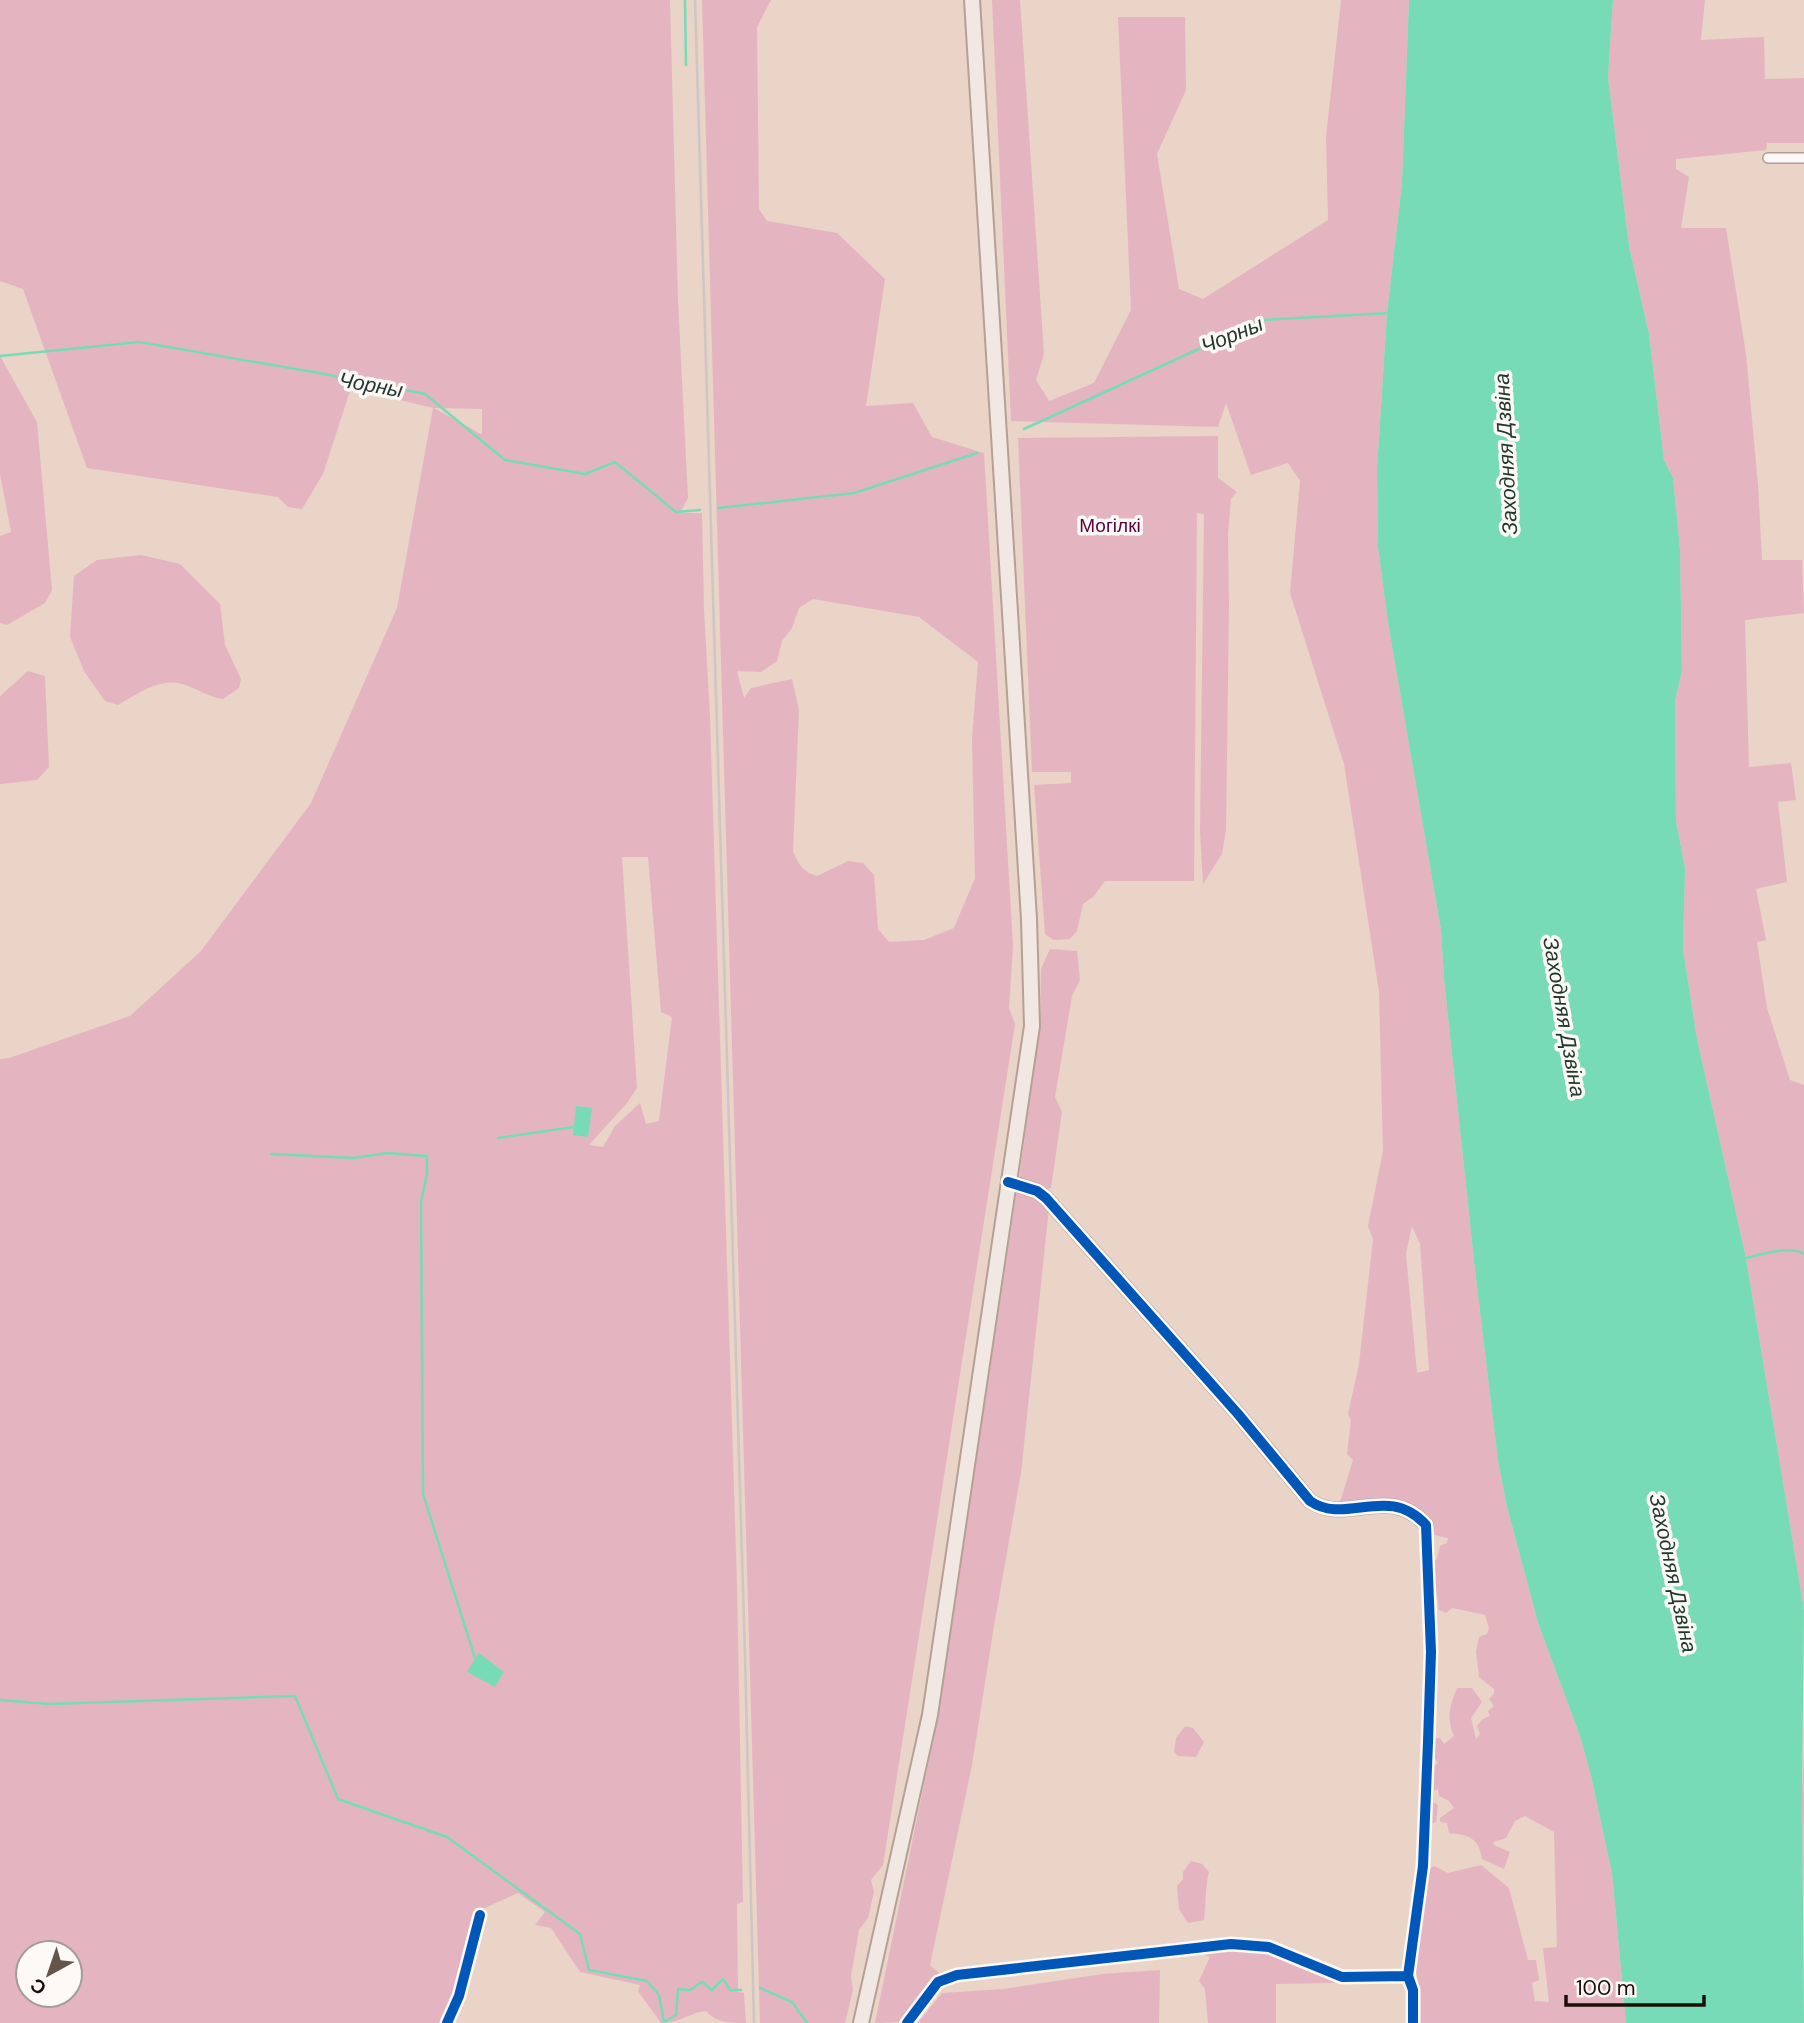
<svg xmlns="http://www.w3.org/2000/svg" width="1804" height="2023" font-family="'DM Sans',sans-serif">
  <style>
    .green { fill: #e4b5c1; fill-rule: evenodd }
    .water { fill: #78dbb8 }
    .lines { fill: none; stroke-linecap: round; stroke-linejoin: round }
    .stream { stroke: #78dbb8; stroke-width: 2.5 }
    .street-casing { stroke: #ae9d94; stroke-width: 12 }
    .secondary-casing { stroke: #ae9d94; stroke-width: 16 }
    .primary-casing { stroke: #b5a095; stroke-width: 18 }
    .street { stroke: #fcf8f7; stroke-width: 9 }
    .secondary { stroke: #fcf8f7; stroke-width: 12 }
    .primary { stroke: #f1e8e3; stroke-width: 14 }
    .rail { stroke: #cdc6c3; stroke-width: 2.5 }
    .cycleway-casing { stroke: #fdf9f6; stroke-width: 15 }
    .cycleway { stroke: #0057b8; stroke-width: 10 }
    .labels { text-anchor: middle; stroke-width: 7; stroke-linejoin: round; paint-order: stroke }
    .park-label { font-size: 19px; fill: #5f003d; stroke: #fdf9f6 }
    .water-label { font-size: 21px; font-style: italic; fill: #20382f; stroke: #fdf9f6 }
  </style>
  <rect width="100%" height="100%" fill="#ead3c7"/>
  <path class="green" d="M0,0H670L678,301L688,498L680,513H702L704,610L710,717L737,1585L743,1902L737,1904L738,1992L744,1993L746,2023C729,2023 717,2023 706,2011C689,2013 680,2023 661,2023L638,1991L640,1985L580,1972L551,1928L535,1925L545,1912L518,1893L476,1912L453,1997L441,2023H0V1059L9,1058L130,1016L201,951L311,803L397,608L433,408L351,388L323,474L302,509L288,507L278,497L87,468L23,289L0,281ZM434,408L482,409V433L481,434ZM622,857H648L661,1012L672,1017L659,1121L646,1124L640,1103L615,1126L603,1147L589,1145L627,1103L637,1088ZM28,1953H70V1995H28Z
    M702,0H771L757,27L759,209L767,221L837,233L885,279L866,406L913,403L932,437L984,453L1013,946L1009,1008L1015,1024L883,1865L871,1880L874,1892L868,1918L859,1930L851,1976L853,1990L845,2023H760ZM813,599L919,617L978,662L972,738L975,878L954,928L924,940L889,942L878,929L874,875L863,863L848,861L817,876C803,872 799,865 793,851L799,710L792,679L751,688L744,698L737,671L761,672L777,661L782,641L792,628L799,608Z
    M992,0H1020L1044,354L1036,380L1049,401L1094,383L1131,310L1118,17H1185L1186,90L1157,154L1179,289L1203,299L1328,220L1326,137L1341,0H1409L1402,183L1387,313L1377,469L1378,547L1388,623L1441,930L1444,979L1475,1270L1498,1461L1507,1507L1538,1623L1580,1736L1591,1776L1612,1873L1626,2023H1419L1417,1974L1414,1969L1425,1872L1434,1866L1448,1873L1481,1865L1509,1888L1528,1960H1536L1539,1980L1532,1983L1535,2001L1549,2002L1543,1948L1557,1947L1554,1832L1525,1816L1515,1821L1506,1838L1493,1842L1494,1845L1510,1852L1504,1869L1482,1859C1479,1838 1469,1835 1449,1833L1447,1823L1440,1822V1818L1454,1808L1449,1801L1439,1796L1438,1789L1434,1791L1433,1802L1438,1805L1436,1822L1428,1825L1430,1768L1438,1763L1434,1757L1435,1738H1440L1444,1744L1454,1736C1446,1718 1450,1705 1457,1688H1472L1482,1702L1471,1718L1476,1739L1480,1734L1477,1726L1483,1719L1490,1716L1488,1711L1494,1706L1489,1699L1494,1694V1689L1479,1677L1476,1651L1479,1637L1487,1634L1489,1628L1485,1615L1452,1608L1446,1613L1439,1610L1434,1576L1431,1572L1432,1562L1437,1559L1440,1546L1447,1543L1448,1538L1434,1535L1432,1524L1402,1505L1335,1507L1341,1499L1353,1460L1347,1454L1351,1421L1348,1414L1359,1364L1373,1239L1368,1226L1383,1151L1379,992L1344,764L1290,593L1300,481L1288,463L1251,475L1226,403L1218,427L1011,421ZM1412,1226L1420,1244L1429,1370L1417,1373L1406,1254Z
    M1613,0H1705L1701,40L1764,37L1765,79L1804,78V143H1767L1766,150L1676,159V169L1689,177L1681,228H1726L1746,354L1758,485L1762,560H1802L1804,613L1745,620L1749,767L1791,763L1796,800L1778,802L1787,882L1756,889L1766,940L1757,942L1767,1008L1790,1080L1804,1085V1610L1746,1258L1697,1039L1683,949L1685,868L1676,821L1675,701L1682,671L1680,549L1673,478L1664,460L1649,334L1629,246L1608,77Z
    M0,356L37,422L52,590L45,603L7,625L0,623V536L11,532L0,474Z
    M1218,436V478L1237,492L1231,499L1228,534L1229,606L1226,830L1222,854L1203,884L1200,830L1204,514L1197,513L1194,881H1105L1093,897L1083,904L1077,931L1070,939L1053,940L1045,934L1034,785L1071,783V772H1032L1018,438Z
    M141,555L180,564L220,604L225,645L241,679L239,688L223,699C209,697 199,690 186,685C161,676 139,693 118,705L105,701L84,671L70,637L74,576L97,560Z
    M28,671L45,676L49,767L37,780L0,784V696Z
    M1050,949L1077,951L1080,980L1072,996L1055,1097L1062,1112L1051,1188L1044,1190L1019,1179L1040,1025L1041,969Z
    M1017,1189L1034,1194L1049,1208L1021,1473L994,1626L972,1765L930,1965L939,1973L903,2022L875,2023L938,1716Z
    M1185,1726L1193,1728L1204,1742L1196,1757L1178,1756L1174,1752L1176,1738Z
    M1804,1752V1909L1802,1794Z
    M1191,1861L1202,1864L1209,1872C1205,1887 1206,1903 1204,1920L1188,1923L1179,1909L1177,1886L1183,1879V1872Z
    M1237,1947L1268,1951L1335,1978V1983L1276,1984V2023H1208L1205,1989L1199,1981L1210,1957L1195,1951Z
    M1160,1970L1159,2023H918L942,1993L1003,1989L1102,1974Z"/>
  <path class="water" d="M1409,0H1613L1608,77L1629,246L1649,334L1664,460L1673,478L1680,549L1682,671L1675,701L1676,821L1685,868L1683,949L1697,1039L1746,1258L1804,1610L1802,1794L1804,2023H1626L1612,1873L1591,1776L1580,1736L1538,1623L1507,1507L1498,1461L1475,1270L1444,979L1441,930L1388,623L1378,547L1377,469L1387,313L1402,183Z
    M576,1106L592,1108L588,1137L573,1135Z
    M479,1653L504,1672L495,1687L467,1672Z"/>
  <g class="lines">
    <path class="stream" d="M685,0L686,65
      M0,356L139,342L319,373L425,394L505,460L585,474L615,462L676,512L700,510
      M1024,429L1262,320L1389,313
      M718,508L854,493L977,453
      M498,1138L574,1127
      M271,1154L353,1158L388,1153L427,1156V1174L421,1202L423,1494L475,1658
      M1742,1259C1760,1255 1788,1245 1804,1254
      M0,1700L49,1704L295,1696L338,1799L447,1837L580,1934L589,1970L647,1981L659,1995L664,2022L676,2015L678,1989L690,1990L702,1982L712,1990L723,1979L730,1990H741
      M760,1988L792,2002L807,2023"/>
    <g class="street-casing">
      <path id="street" d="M1768,158H1804
        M447,2023L459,1996L480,1915
        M907,2023L938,1982L957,1975L1231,1944L1269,1947L1342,1977L1408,1976
        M1413,2023V1990L1408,1976L1423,1866L1428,1742L1431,1652L1426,1525"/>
    </g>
    <g class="secondary-casing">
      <path id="secondary" d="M1008,1182L1037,1191L1046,1198L1238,1414L1310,1501C1346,1526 1388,1483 1426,1525"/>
    </g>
    <g class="primary-casing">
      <path id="primary" d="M861,2023L930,1715L1032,1026L1029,919L972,0"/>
    </g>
    <use href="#street" class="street"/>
    <use href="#secondary" class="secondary"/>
    <use href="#primary" class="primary"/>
    <path class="rail" d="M695,0L745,1655L754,2023"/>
    <g class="cycleway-casing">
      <path id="cycleway" d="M1008,1182L1037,1191L1046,1198L1238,1414L1310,1501C1346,1526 1388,1483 1426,1525L1431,1652L1428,1742L1423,1866L1408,1976L1413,1990V2023
        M447,2023L459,1996L480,1915
        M907,2023L938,1982L957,1975L1231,1944L1269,1947L1342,1977L1408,1976"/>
    </g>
    <use href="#cycleway" class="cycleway"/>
  </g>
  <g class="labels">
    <g class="park-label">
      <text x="1110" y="532">Могілкі</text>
    </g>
    <g class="water-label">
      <text transform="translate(1232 335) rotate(-22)" y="7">Чорны</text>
      <text transform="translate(371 385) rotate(10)" y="7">Чорны</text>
      <text transform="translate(1506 454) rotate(-93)" y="7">Заходняя Дзвіна</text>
      <text transform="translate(1564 1017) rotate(80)" y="7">Заходняя Дзвіна</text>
      <text transform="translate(1673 1573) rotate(78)" y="7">Заходняя Дзвіна</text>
    </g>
  </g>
  <g transform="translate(49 1974) rotate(220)"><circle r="33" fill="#fdf9f6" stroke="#a39b96" stroke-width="2"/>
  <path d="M0-5L12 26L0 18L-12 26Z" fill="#64544a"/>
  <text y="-10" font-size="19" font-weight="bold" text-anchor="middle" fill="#1c0f07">С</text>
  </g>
  <path d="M1566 1995v10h138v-10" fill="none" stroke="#1c0f07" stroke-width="3.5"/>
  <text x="1576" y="1995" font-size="21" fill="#1c0f07" stroke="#fdf9f6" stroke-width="5" paint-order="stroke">100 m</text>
</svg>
